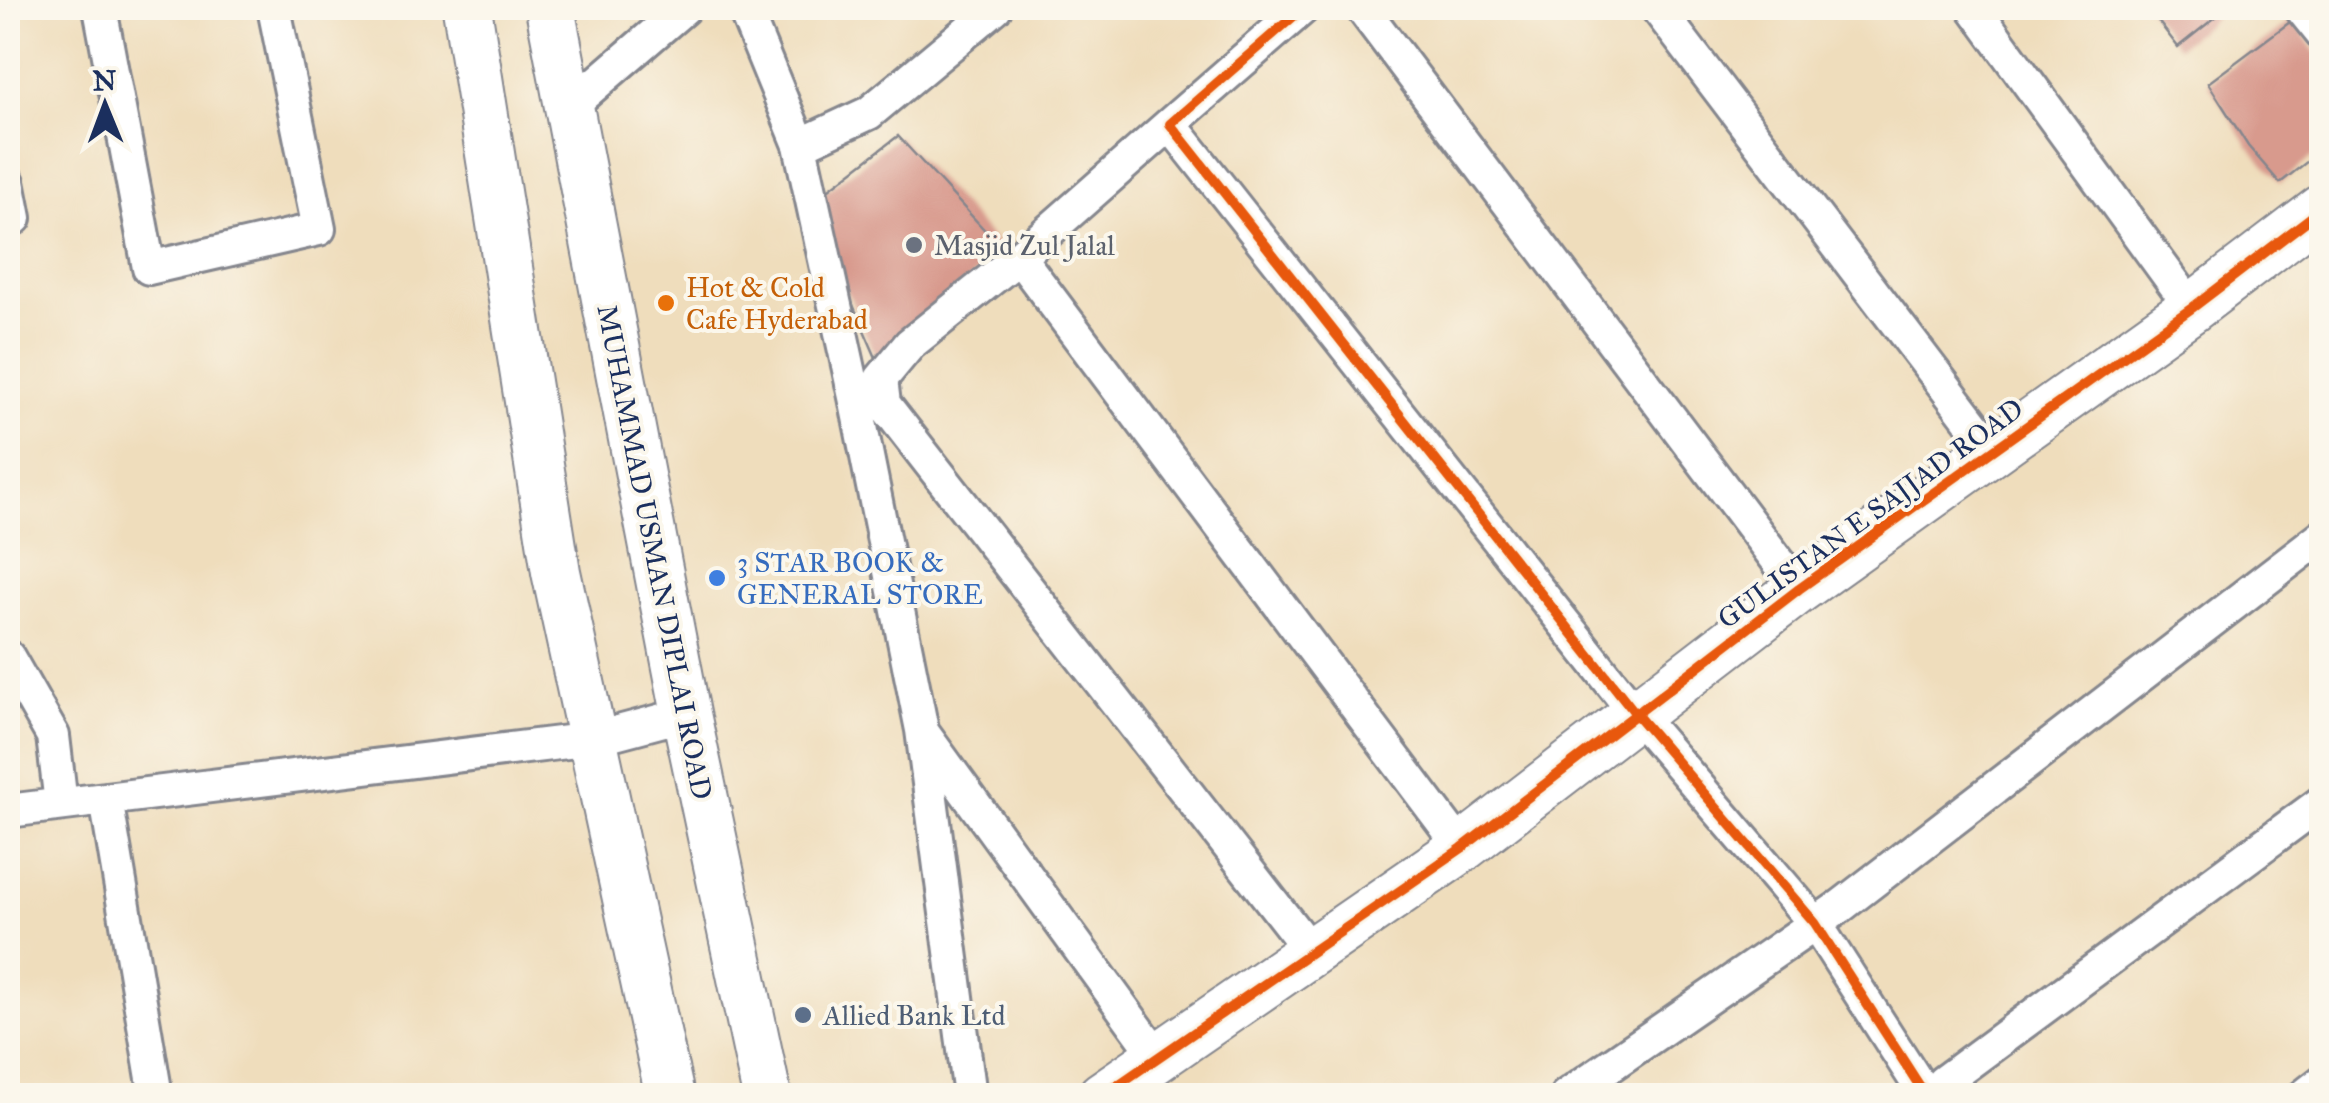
<svg xmlns="http://www.w3.org/2000/svg" width="2329" height="1103" font-family="'IM FELL Great Primer',serif">
  <style>
    .building { fill: #d89a8d }
    .lines { fill: none; stroke-linecap: round; stroke-linejoin: round }
    .street-casing { stroke: #85868d; stroke-width: 38 }
    .secondary-casing { stroke: #85868d; stroke-width: 52 }
    .street { stroke: #fff; stroke-width: 32 }
    .secondary { stroke: #fff; stroke-width: 48 }
    .cycleway-casing { stroke: #fbf7ec; stroke-width: 16 }
    .cycleway { stroke: #e8590c; stroke-width: 10 }
    .worship-dot { fill: #6b7280; stroke: #fbf7ec; stroke-width: 4 }
    .food-dot { fill: #e8710a; stroke: #fbf7ec; stroke-width: 4 }
    .shop-dot { fill: #3f7fe0; stroke: #fbf7ec; stroke-width: 4 }
    .service-dot { fill: #5c6f8a; stroke: #fbf7ec; stroke-width: 4 }
    .labels { text-anchor: middle; stroke-width: 8; stroke-linejoin: round; paint-order: stroke }
    .worship-label { font-size: 28px; fill: #5b616d; stroke: #fbf7ec; text-anchor: start }
    .food-label { font-size: 28px; fill: #c56008; stroke: #fbf7ec; text-anchor: start }
    .street-label { font-size: 28px; fill: #1b2f5e; stroke: #fbf7ec }
    .shop-label { font-size: 28px; fill: #366cbe; stroke: #fbf7ec; text-anchor: start }
    .service-label { font-size: 28px; fill: #4e5e75; stroke: #fbf7ec; text-anchor: start }
  </style>
  <rect width="100%" height="100%" fill="#fbf7ec"/>
  <filter id="ink" filterUnits="userSpaceOnUse"><feTurbulence type="fractalNoise" baseFrequency=".01" numOctaves="2"/><feDisplacementMap in="SourceGraphic" scale="20" xChannelSelector="R" yChannelSelector="G"/><feConvolveMatrix kernelMatrix="1 2 1 2 8 2 1 2 1" color-interpolation-filters="sRGB"/></filter>
  <filter id="wash" filterUnits="userSpaceOnUse"><feTurbulence type="fractalNoise" baseFrequency=".0048" numOctaves="4" result="noise"/><feDisplacementMap in="SourceGraphic" scale="40" xChannelSelector="R" yChannelSelector="G"/><feGaussianBlur stdDeviation="2.25" result="paint"/><feColorMatrix in="noise" values="0 0 0 0 0 0 0 0 0 0 0 0 0 0 0 0 0 1.4 0 .05"/><feComposite in="paint" operator="in"/></filter>
  <g filter="url(#wash)">
    <rect width="100%" height="100%" fill="#efddbc"/>
    <g id="blocks">
      <path class="building" d="M2148,8H2227L2178,47Z
        M2294,19L2322,61V150L2280,183L2248,146L2208,83Z
        M898,136L1003,250L877,360L837,268L820,196Z"/>
    </g>
  </g>
  <g filter="url(#ink)">
    <use href="#blocks" fill-opacity="0" stroke="#85868d" stroke-width="2.5"/>
    <g class="lines">
      <g class="street-casing">
        <path id="street" d="M100,8L149,268L319,229L274,8
          M744,8L800,145L855,397L922,730L970,1096
          M1303,8L1170,124L1636,714L1815,923L1926,1096
          M1362,8L1799,589
          M1657,8L1993,450
          M1974,8L2192,308
          M2301,8L2322,34
          M568,108L684,8
          M1170,124L1019,257L910,344L881,379L884,404L1312,953
          M800,145L869,113L995,8
          M8,182L15,218
          M1019,257L1462,848
          M8,657L53,736L61,804
          M923,733L1158,1057
          M106,799L156,1096
          M8,811L592,739L686,714
          M1943,1082L2322,802
          M1566,1096L1841,906L2322,536
          M2304,1096L2322,1082"/>
      </g>
      <g class="secondary-casing">
        <path id="secondary" d="M467,8L556,572L670,1096
          M550,8L686,714L767,1096
          M1102,1096L1462,848L1799,589L2192,308L2322,209"/>
      </g>
      <use href="#street" class="street"/>
      <use href="#secondary" class="secondary"/>
      <g class="cycleway-casing">
        <path id="cycleway" d="M1303,8L1170,124L1636,714L1815,923L1926,1096
          M1102,1096L1462,848L1799,589L2192,308L2322,209"/>
      </g>
      <use href="#cycleway" class="cycleway"/>
    </g>
  </g>
  <circle class="worship-dot" cx="914" cy="245" r="10"/>
  <circle class="food-dot" cx="666" cy="303" r="10"/>
  <circle class="shop-dot" cx="717" cy="578" r="10"/>
  <circle class="service-dot" cx="803" cy="1015" r="10"/>
  <g class="labels">
    <g class="worship-label">
      <text x="934" y="255">Masjid Zul Jalal</text>
    </g>
    <g class="food-label">
      <text x="686" y="297">Hot &amp; Cold<tspan x="686" dy="32">Cafe Hyderabad</tspan></text>
    </g>
    <g class="street-label">
      <text transform="translate(1870 513) rotate(-36)" y="10">GULISTAN E SAJJAD ROAD</text>
      <text transform="translate(655 552) rotate(79)" y="10">MUHAMMAD USMAN DIPLAI ROAD</text>
    </g>
    <g class="shop-label">
      <text x="737" y="572">3 STAR BOOK &amp;<tspan x="737" dy="32">GENERAL STORE</tspan></text>
    </g>
    <g class="service-label">
      <text x="823" y="1025">Allied Bank Ltd</text>
    </g>
  </g>
  <rect width="2329" height="1103" fill="none" stroke="#fbf7ec" stroke-width="40"/>
  <g transform="translate(105 105) rotate(359)" stroke="#fbf7ec" stroke-width="8" paint-order="stroke">
  <path d="M0-8L18 38L0 25L-18 38Z" fill="#1b2f5e"/>
  <text y="-15" font-size="28" font-weight="bold" text-anchor="middle" fill="#1b2f5e">N</text>
  </g>
</svg>
